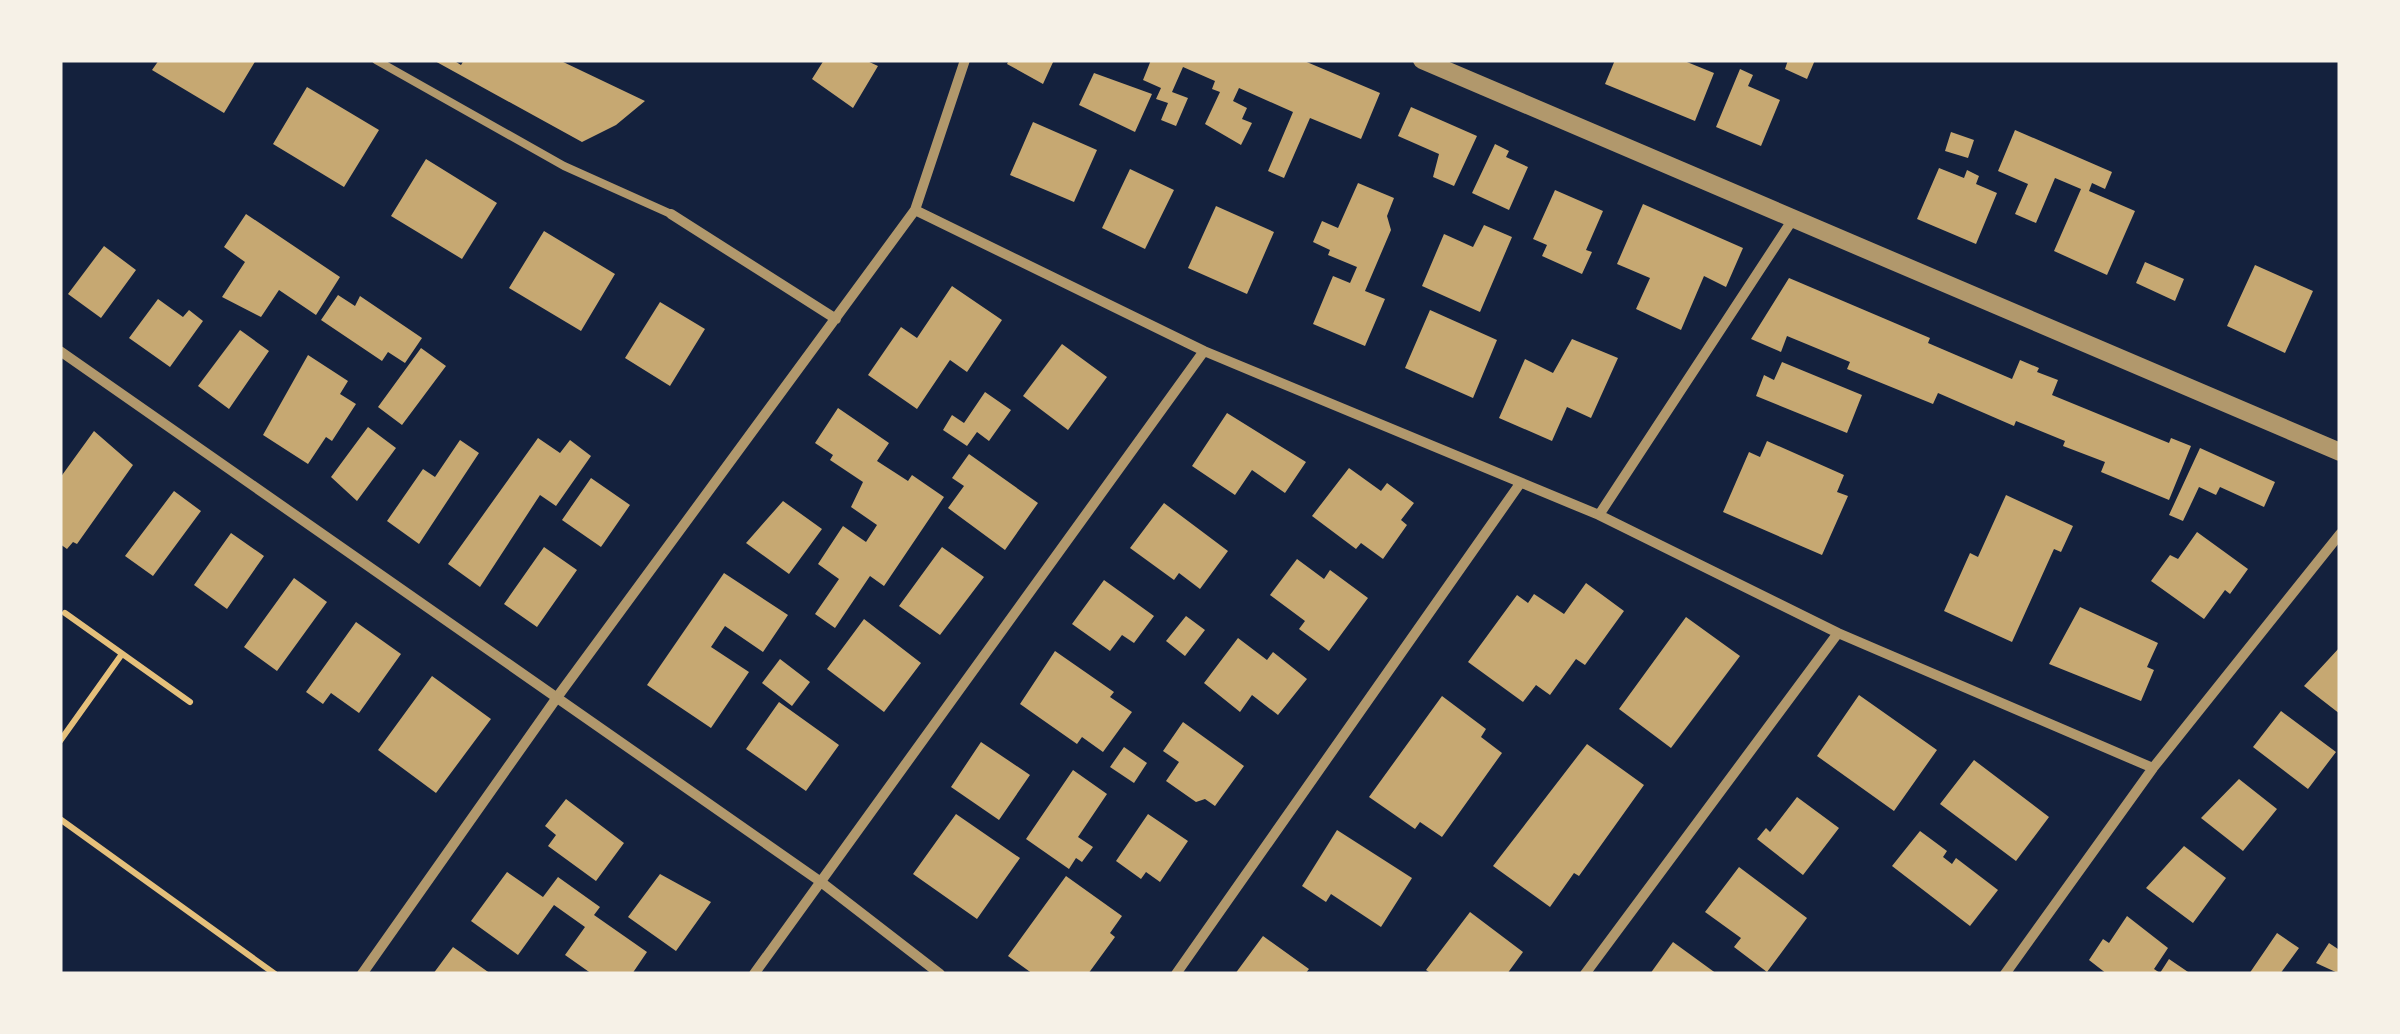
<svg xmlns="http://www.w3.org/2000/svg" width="2400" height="1034" font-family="'Archivo Narrow',sans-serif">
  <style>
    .building { fill: #c6a872 }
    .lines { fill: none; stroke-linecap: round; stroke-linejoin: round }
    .path { stroke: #e5c07b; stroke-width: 6 }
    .service { stroke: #b1986c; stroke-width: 8 }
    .minor { stroke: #b1986c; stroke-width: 10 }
    .tertiary { stroke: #b1986c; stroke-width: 18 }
  </style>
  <rect width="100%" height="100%" fill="#14213d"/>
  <path class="building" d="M159,60H256L224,113L152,70Z
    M433,60H453L461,65L464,60H559L645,101L616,125L582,142Z
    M824,60H865L878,66L853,108L812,79Z
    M1009,60H1054L1043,84L1007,64Z
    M1151,60H1302L1380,93L1361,139L1310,118L1284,178L1268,171L1293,112L1239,88L1233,101L1247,108L1242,119L1252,123L1241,145L1205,124L1220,92L1212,89L1215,81L1183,67L1172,92L1188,98L1176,126L1161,120L1168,103L1156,99L1161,88L1143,80Z
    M1615,60H1682L1714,73L1695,121L1605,84Z
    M1788,60H1815L1807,79L1785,69Z
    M1740,69L1753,75L1748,86L1780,100L1761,146L1716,127Z
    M1094,73L1152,94L1135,132L1079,105Z
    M307,87L379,130L344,187L273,144Z
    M1411,107L1477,136L1454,186L1433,177L1439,154L1398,136Z
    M1033,122L1097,150L1074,202L1010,175Z
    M2015,130L2112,172L2105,189L2092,183L2089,191L2135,211L2107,275L2054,251L2081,189L2055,178L2036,223L2015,214L2028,184L1998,171Z
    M1951,132L1974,140L1968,158L1945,151Z
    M1495,144L1509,151L1506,157L1528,167L1509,210L1472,193Z
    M426,159L497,203L462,259L391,216Z
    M1939,168L1964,178L1967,170L1979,176L1976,184L1997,193L1976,244L1917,219Z
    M1130,169L1174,190L1145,249L1102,228Z
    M1358,183L1394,198L1387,216L1391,230L1365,291L1385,299L1365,346L1313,324L1333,276L1350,283L1357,267L1328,255L1330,250L1313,242L1322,221L1338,228Z
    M1555,190L1603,211L1586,250L1592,252L1582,274L1542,256L1547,245L1533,239Z
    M1643,204L1743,248L1726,287L1704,276L1681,330L1636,309L1650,278L1617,264Z
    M1216,206L1274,232L1247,294L1188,268Z
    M246,214L340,277L316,315L279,290L261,317L222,297L245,262L224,247Z
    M1484,225L1512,237L1480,312L1422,286L1444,234L1473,247Z
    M544,231L615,274L581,331L509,288Z
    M104,246L136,270L101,318L68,294Z
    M2145,262L2184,279L2175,301L2136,283Z
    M2255,265L2313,291L2285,353L2227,326Z
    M1789,278L1930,338L1928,343L2012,379L2020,360L2039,368L2037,372L2058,380L2052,395L2169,443L2171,438L2191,446L2169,500L2101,472L2105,462L2063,446L2065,441L2016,421L2014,426L1938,393L1933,404L1847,369L1850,362L1787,336L1781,352L1751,339Z
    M952,286L1002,320L967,372L950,360L917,409L868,375L901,327L917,338Z
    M338,295L355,306L360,296L422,338L405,363L388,352L382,361L321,320Z
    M158,299L183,317L189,310L203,321L170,367L129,338Z
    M660,302L705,329L670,386L625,358Z
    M1430,310L1497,340L1473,398L1405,368Z
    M240,330L269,351L229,409L198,386Z
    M1572,339L1618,358L1591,418L1567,407L1552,441L1499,418L1525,359L1553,373Z
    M1062,344L1107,377L1068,430L1023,396Z
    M421,348L446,366L402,425L378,407Z
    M308,355L348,381L340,394L356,404L332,441L326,437L308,464L263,435Z
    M1782,362L1862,395L1847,433L1756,396L1764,375L1774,380Z
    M985,392L1011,410L989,441L977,432L967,446L943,430L952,415L964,423Z
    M838,408L889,443L877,461L908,481L912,475L944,497L884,586L870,576L835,628L815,614L839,579L818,564L843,526L866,542L877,525L851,507L863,482L830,460L833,455L815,443Z
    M1227,413L1306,462L1285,493L1252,470L1235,495L1192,466Z
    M368,427L396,448L357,501L331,477Z
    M94,431L133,465L77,544L73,542L67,549L60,544V478Z
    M538,438L560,453L570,440L591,456L556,506L540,495L480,587L448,564Z
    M460,440L479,453L419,544L387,521L423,469L435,477Z
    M1767,441L1844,475L1837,492L1848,496L1822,555L1723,512L1749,452L1760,457Z
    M2200,448L2275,482L2264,507L2220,487L2216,495L2199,487L2183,521L2169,515Z
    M969,454L1038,503L1005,550L948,508L964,486L952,478Z
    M1349,468L1381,491L1387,483L1414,503L1401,520L1407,525L1383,559L1361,543L1356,549L1312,516Z
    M591,478L630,505L601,547L562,520Z
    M174,491L201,511L153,576L125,556Z
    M2006,495L2073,526L2061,552L2054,549L2012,642L1944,611L1970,553L1978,557Z
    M783,501L822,529L789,574L746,543Z
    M1164,503L1228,551L1200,589L1179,573L1174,580L1130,548Z
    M2197,532L2248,569L2230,594L2225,590L2204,619L2151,581L2170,555L2178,559Z
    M231,533L264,556L227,609L194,585Z
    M544,547L577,570L537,627L504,604Z
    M942,547L984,577L940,635L899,606Z
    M1297,559L1324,579L1330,570L1368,598L1329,651L1299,629L1305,621L1270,595Z
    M724,573L788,615L763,652L725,626L711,647L749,672L711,728L647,685Z
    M294,578L327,602L277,671L244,647Z
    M1104,580L1154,616L1134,643L1122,635L1110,651L1072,624Z
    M1586,583L1624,611L1585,665L1576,659L1550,695L1536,685L1523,702L1468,662L1517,595L1528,603L1534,594L1564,614Z
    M2080,607L2158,643L2147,667L2154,670L2141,701L2049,664Z
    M1186,616L1205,630L1185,656L1166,641Z
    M1686,617L1740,656L1671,748L1619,709Z
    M864,619L921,663L884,712L827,669Z
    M356,622L401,654L359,713L331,693L323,704L306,692Z
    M1238,638L1267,660L1273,652L1307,679L1278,715L1252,695L1240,712L1204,683Z
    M2340,647V714L2304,686Z
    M1055,651L1114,692L1110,697L1132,712L1103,752L1082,737L1077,744L1020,704Z
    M780,659L810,682L792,706L762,683Z
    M432,676L491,719L436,793L378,750Z
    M1859,695L1937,750L1894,811L1817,756Z
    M1442,696L1486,729L1481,737L1502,753L1442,837L1420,822L1415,829L1369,797Z
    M779,702L839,745L806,791L746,749Z
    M2281,711L2336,752L2308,789L2253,747Z
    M1183,722L1244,766L1215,806L1205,799L1196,802L1166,781L1179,762L1163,751Z
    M981,742L1030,775L999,820L951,787Z
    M1587,744L1644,785L1579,876L1574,873L1550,907L1493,866Z
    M1124,747L1147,763L1134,783L1110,767Z
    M1974,760L2049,817L2016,861L1940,804Z
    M1073,770L1107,794L1078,837L1093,847L1082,862L1076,858L1069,869L1026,839Z
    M2239,779L2277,809L2243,851L2201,818Z
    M1797,797L1839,828L1803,875L1757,839L1766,828L1770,832Z
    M566,799L624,843L596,881L548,846L556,835L545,826Z
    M956,814L1020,858L977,919L913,874Z
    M1148,814L1188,841L1160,882L1146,872L1141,879L1116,861Z
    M1337,830L1412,878L1381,927L1331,894L1326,902L1302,886Z
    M1920,831L1947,851L1943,857L1952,864L1956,858L1998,890L1970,926L1892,866Z
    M2184,846L2226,878L2193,923L2146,888Z
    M1739,867L1807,918L1767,972L1734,947L1741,938L1705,912Z
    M507,872L543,897L558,877L600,907L594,915L647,952L632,974H592L565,955L585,927L554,905L518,955L471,921Z
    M660,874L711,902L676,951L628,917Z
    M1066,876L1122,916L1110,933L1115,937L1088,974H1033L1008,956Z
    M1470,912L1523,952L1507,974H1432L1426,970Z
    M2127,916L2168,948L2154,969L2160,973L2169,959L2191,974H2107L2089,960L2103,939L2109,943Z
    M2277,933L2299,948L2280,974H2249Z
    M1263,936L1309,969L1305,974H1235Z
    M1673,942L1717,974H1650Z
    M2329,943L2338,949L2340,945V974L2316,963Z
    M453,947L491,974H433Z"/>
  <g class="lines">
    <path class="path" d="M65,613L190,702
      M60,741L122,654
      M60,819L275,974"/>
    <path class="service" d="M376,60L564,166L671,214"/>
    <path class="minor" d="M915,210L1204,351L1599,515L1838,633L2153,768
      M671,214L836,319
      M60,351L821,882L940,974
      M1599,515L1793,219
      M362,974L558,696L915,210L965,60
      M754,974L1204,351
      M1176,974L1519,485
      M1585,974L1838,633
      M2005,974L2153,768L2340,534"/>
    <path class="tertiary" d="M1422,60L2340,452"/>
  </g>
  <rect width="2400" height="1034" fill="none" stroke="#f6f1e7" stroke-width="125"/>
</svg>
